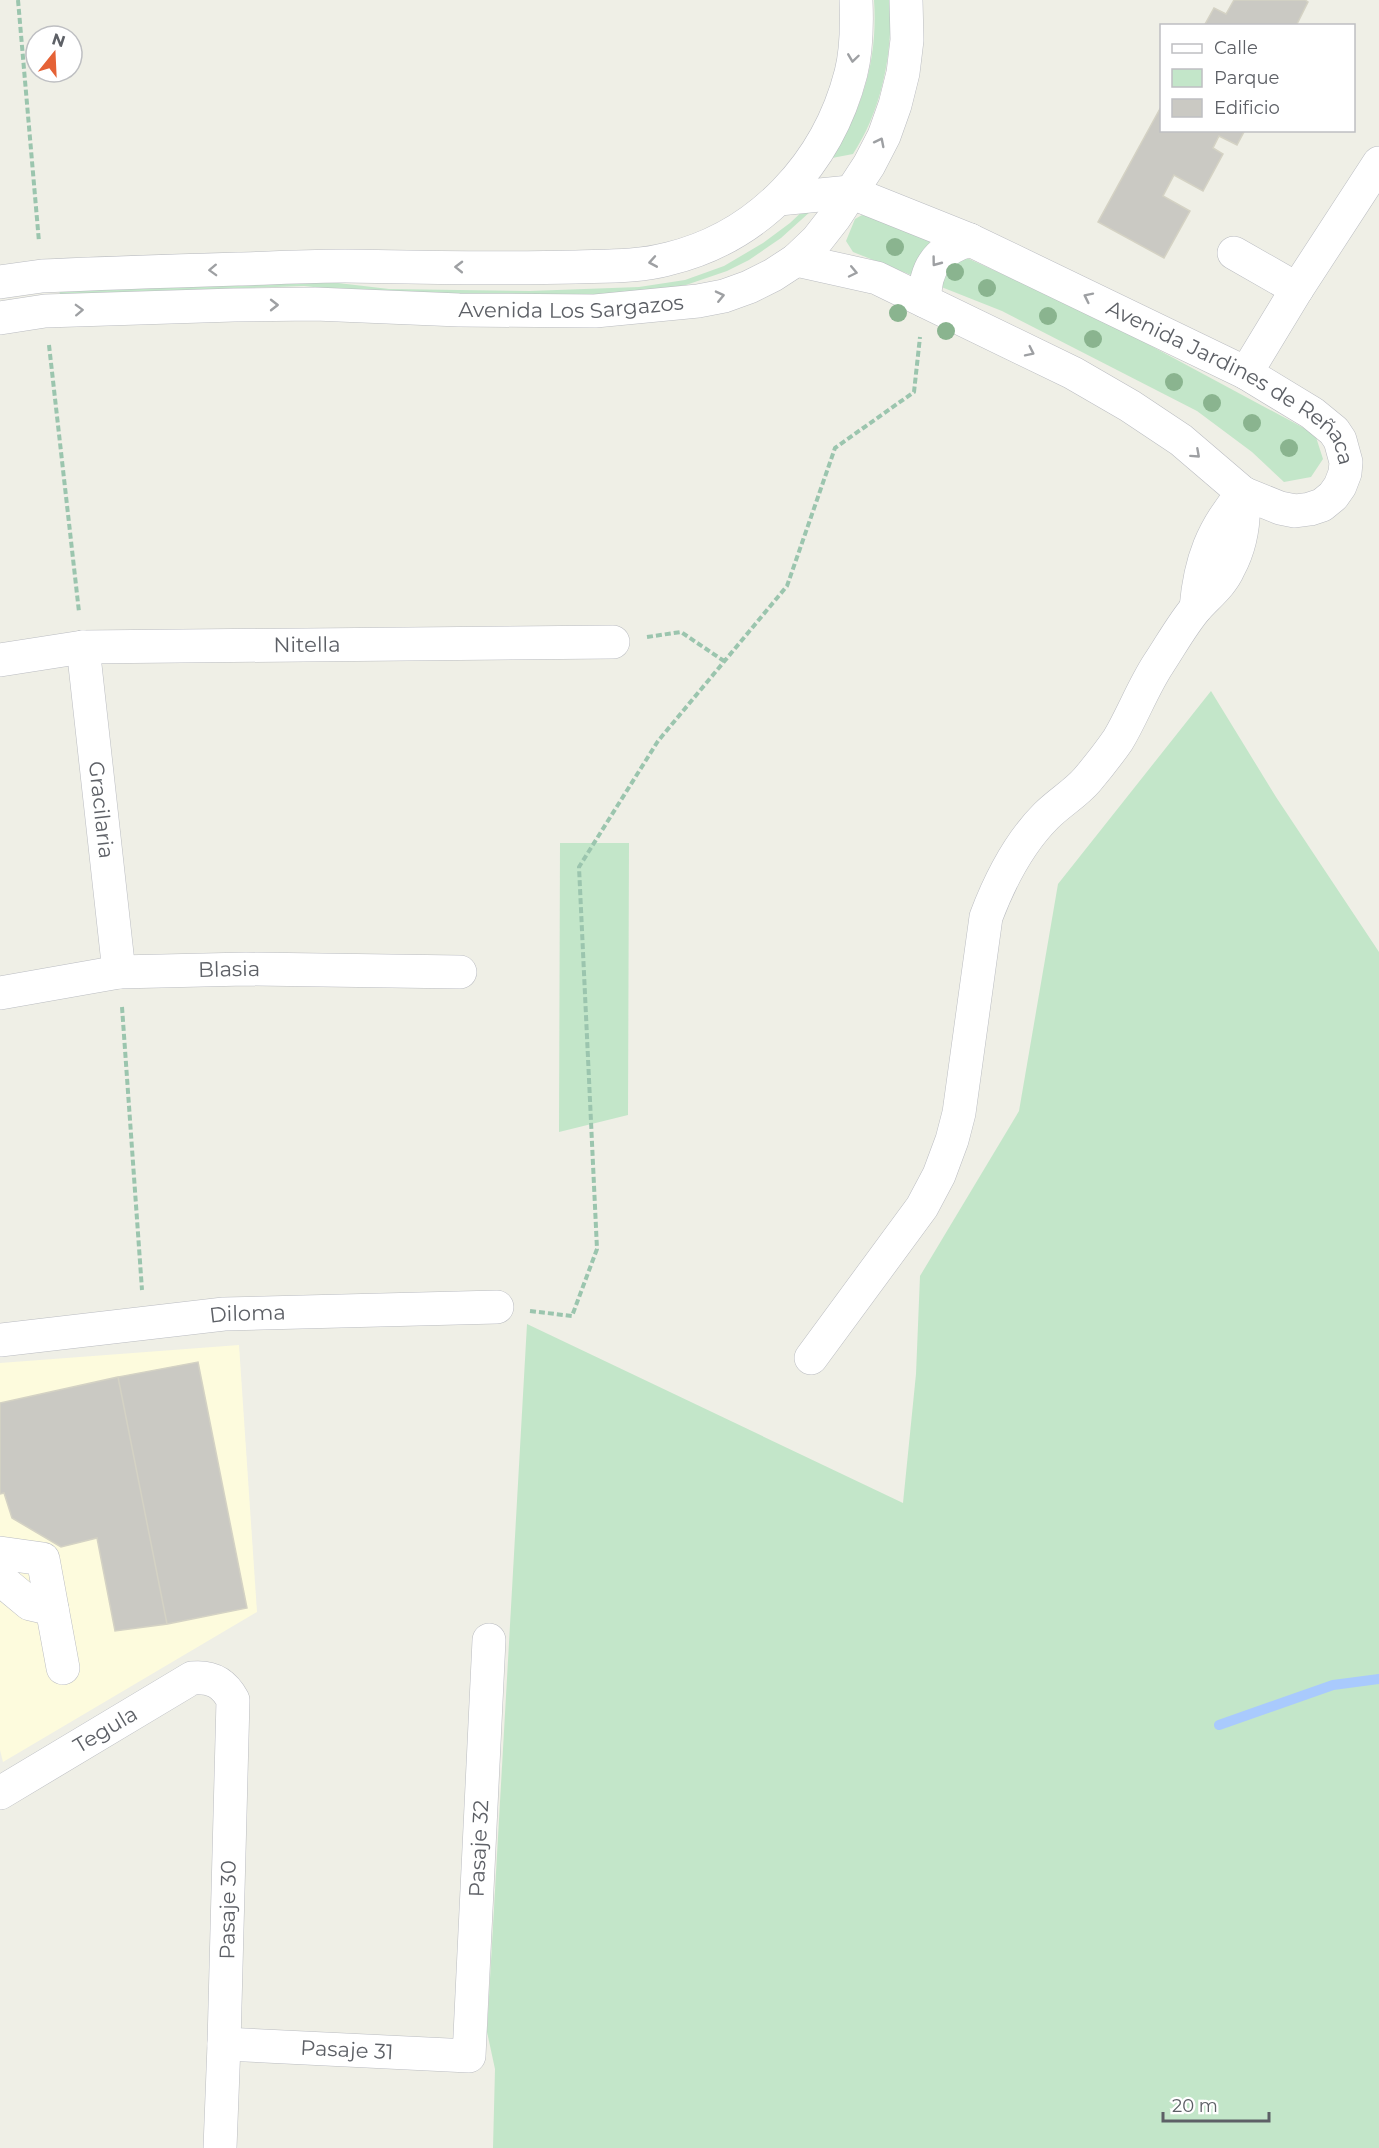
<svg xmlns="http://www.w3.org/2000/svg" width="1379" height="2148" font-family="Montserrat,sans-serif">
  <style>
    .commercial { fill: #fdfbdd }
    .green { fill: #c3e6c9 }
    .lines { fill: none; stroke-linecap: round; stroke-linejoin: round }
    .stream { stroke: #a9cafd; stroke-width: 10 }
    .building { fill: #cac9c3; stroke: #d4d2c4; stroke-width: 1.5 }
    .minor-casing { stroke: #babcc1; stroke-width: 34 }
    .path { stroke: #9bc5ae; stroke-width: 4; stroke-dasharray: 6 3; stroke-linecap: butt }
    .minor { stroke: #fff; stroke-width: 33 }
    .tree { fill: #8ab48f }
    .oneway { stroke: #9ea0a3 }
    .labels { text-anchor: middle; stroke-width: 6; stroke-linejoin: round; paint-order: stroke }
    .street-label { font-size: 21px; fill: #5d6066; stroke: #fff }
  </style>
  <rect width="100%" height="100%" fill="#efefe6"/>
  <path class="commercial" d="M239,1345L257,1612L3,1762L0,1750V1363Z"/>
  <path class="green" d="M874,0H890C893,52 882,110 853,154L832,158C863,108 878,59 874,0Z
    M807,207L811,211L781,238L749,260L727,271L686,285L639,293L530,296L389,295L304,286L60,295L59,289L304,279L389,289L530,291L639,287L685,280L724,266L763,243L790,223Z
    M862,215L888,222L1101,319L1315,434L1323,459L1311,477L1284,482L1252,452L1197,411L1002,311L853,252L846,241L855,219Z
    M1211,691L1276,797L1379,952V2148H493L495,2069L487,2032L527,1324L903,1503L916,1374L920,1276L1019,1111L1058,884Z
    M560,843H629L628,1115L559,1132Z"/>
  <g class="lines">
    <path class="stream" d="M1219,1725L1333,1685L1379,1679"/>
  </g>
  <path class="building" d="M1234,0H1305L1308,2L1296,26H1204L1214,8L1226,14Z
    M1162,105V130H1245L1237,145L1219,136L1213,148L1223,154L1203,191L1174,175L1163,196L1190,211L1164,258L1098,222Z
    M198,1362L247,1608L167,1624L118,1377Z
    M118,1377L167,1624L115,1631L97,1538L61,1547L12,1518L4,1493L0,1494V1403Z"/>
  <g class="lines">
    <g class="minor-casing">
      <g id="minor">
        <path id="s1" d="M779,199L850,192L970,240L1246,373L1312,413L1334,431L1340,440L1346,462L1345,473L1340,486L1333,496L1322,505L1310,509L1295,511L1280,508L1243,493L1181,440L1130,406L1073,373L877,278L796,260"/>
        <path d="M1234,253L1297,289"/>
        <path d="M0,282L42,276C107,273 172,271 238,269C274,268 310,266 345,266C422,267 499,269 576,267C607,266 638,267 668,259C760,237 828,163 851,73C857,49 857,24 856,0"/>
        <path d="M925,301C924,268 938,249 970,240"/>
        <path id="s2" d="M0,318L45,311L234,305L315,304L459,310L595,311L698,301L724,296L749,287L773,275L796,260L817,240L835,217L869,165L884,136L895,105L903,73L907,40L906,0"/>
        <path d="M1246,373L1297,289L1379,163"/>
        <path d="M1196,608C1200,561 1212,529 1243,493"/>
        <path id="s3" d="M83,647L119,972"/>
        <path id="s4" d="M0,660L83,647L613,642"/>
        <path id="s5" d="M0,993L119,972L246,969L460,972"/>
        <path id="s6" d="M0,1340L224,1314L497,1307"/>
        <path d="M811,1358L922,1207L939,1175L952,1140L959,1113L986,917C1000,880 1018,844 1046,816C1059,803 1076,793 1087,780C1098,767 1109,753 1118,740C1133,715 1143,687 1159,663C1171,645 1183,623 1197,607C1209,594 1222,584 1229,568C1242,544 1245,520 1243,493"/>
        <path d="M0,1553L43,1559L63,1668"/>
        <path d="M0,1579L30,1604L52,1609"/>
        <path id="s7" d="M0,1793L192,1678C212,1676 224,1683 233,1700L224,2044L220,2148"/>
        <path id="s8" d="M224,2044L469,2056L489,1640"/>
      </g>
    </g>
    <path class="path" d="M18,0L39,242
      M49,345L79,612
      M647,637L681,632L724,661
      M122,1007L142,1290
      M530,1311L572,1316L597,1249L579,867L658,741L787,586L835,448L914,392L920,337"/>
    <use href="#minor" class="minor"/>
  </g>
  <g class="tree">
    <circle cx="895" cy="247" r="9"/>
    <circle cx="955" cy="272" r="9"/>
    <circle cx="987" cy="288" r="9"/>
    <circle cx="898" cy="313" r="9"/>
    <circle cx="1048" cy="316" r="9"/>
    <circle cx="946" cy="331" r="9"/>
    <circle cx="1093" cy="339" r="9"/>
    <circle cx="1174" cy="382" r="9"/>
    <circle cx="1212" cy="403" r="9"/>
    <circle cx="1252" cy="423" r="9"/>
    <circle cx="1289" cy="448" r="9"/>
  </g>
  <defs><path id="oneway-chevron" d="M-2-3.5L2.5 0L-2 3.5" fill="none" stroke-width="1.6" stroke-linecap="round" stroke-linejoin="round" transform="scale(1.5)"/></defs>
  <g class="oneway">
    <use href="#oneway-chevron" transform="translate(853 58) rotate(98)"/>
    <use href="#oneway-chevron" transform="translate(880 142) rotate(-63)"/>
    <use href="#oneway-chevron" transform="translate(653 262) rotate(170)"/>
    <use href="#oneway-chevron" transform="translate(936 262) rotate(127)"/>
    <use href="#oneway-chevron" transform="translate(459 267) rotate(-179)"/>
    <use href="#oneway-chevron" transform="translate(213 270) rotate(178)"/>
    <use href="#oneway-chevron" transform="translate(853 272) rotate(12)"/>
    <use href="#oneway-chevron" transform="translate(720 296) rotate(-13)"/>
    <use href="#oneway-chevron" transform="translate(1088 297) rotate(-154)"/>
    <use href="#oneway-chevron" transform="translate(274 305)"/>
    <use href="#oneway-chevron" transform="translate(79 310) rotate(-2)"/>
    <use href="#oneway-chevron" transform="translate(1030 352) rotate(26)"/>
    <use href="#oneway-chevron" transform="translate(1196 454) rotate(42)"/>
  </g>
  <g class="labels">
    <g class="street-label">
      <text dy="7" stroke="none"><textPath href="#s2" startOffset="572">Avenida Los Sargazos</textPath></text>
      <text dy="7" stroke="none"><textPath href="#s1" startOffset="501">Avenida Jardines de Reñaca</textPath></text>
      <text dy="7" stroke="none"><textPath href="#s4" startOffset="308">Nitella</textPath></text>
      <text dy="7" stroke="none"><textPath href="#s3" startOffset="164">Gracilaria</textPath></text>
      <text dy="7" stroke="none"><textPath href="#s5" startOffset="231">Blasia</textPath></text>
      <text dy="7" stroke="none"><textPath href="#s6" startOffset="249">Diloma</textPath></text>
      <text dy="7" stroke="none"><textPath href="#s7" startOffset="123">Tegula</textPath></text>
      <text dy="7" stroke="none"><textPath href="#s8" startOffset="453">Pasaje 32</textPath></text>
      <text transform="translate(228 1910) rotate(-89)" y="7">Pasaje 30</text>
      <text dy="7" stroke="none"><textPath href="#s8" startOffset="123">Pasaje 31</textPath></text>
    </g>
  </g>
  <rect x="1160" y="24" width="195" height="108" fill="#ffffff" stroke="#bebfc2" stroke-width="1.5"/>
  <rect x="1172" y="44" width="30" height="9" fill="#ffffff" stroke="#bebfc2" stroke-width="1.5"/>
  <text x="1214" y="54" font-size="18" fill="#5d6066">Calle</text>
  <rect x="1172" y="69" width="30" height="18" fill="#c3e6c9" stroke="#bebfc2" stroke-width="1.5"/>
  <text x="1214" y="84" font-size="18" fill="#5d6066">Parque</text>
  <rect x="1172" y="99" width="30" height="18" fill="#cac9c3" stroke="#bebfc2" stroke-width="1.5"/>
  <text x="1214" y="114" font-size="18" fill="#5d6066">Edificio</text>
  <g transform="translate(54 54) rotate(18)"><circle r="28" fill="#ffffff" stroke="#bebfc2" stroke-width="1.5"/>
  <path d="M0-4.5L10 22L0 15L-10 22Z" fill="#e56236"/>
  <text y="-9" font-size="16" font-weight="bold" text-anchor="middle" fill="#5d6066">N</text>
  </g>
  <path d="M1163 2112v9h106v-9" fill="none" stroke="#5d6066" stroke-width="3"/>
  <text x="1172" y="2112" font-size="18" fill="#5d6066" stroke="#ffffff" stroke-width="4.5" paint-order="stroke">20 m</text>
</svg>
